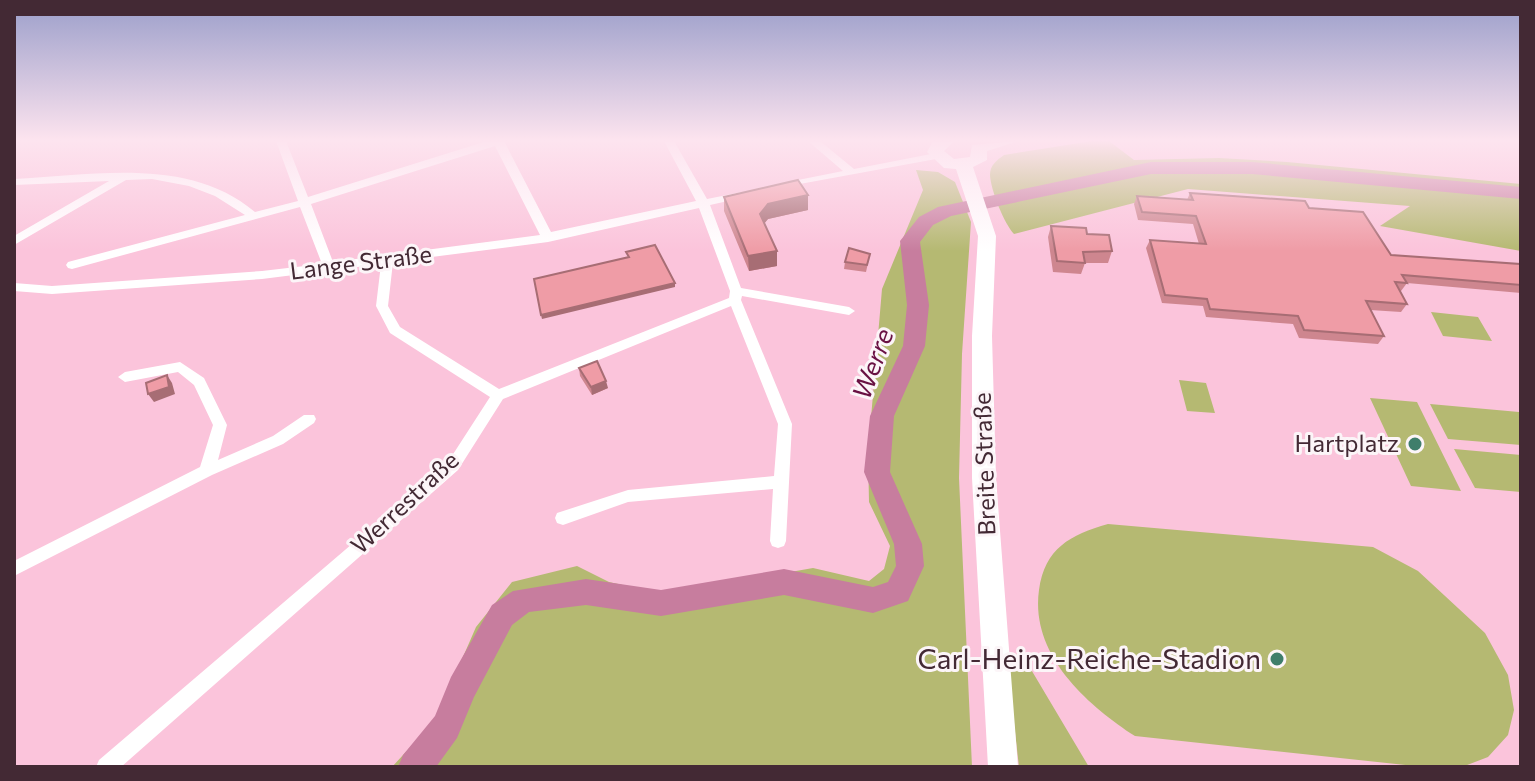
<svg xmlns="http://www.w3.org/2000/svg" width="1535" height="781" font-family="Commissioner,sans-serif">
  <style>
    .green { fill: #b5b972 }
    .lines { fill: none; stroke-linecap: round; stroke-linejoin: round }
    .river { fill: #c77d9e; fill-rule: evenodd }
    .street { fill: #fff; fill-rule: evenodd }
    .primary { fill: #fff; fill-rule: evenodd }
    .wall { fill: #ce868f }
    .shaded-wall { fill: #a76d74 }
    .building { fill: #ef9ca6; stroke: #a76d74; stroke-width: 2 }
    .poi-dot { fill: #3f7e6b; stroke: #fcf5f8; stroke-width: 3 }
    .labels { text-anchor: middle; stroke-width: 6; stroke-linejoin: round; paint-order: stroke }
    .street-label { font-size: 24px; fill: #432934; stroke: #fcf5f8 }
    .poi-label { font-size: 24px; fill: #432934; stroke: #fcf5f8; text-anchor: end }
    .water-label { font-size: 26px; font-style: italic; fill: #691143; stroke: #fcf5f8 }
    .near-poi-label { font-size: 28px; fill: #432934; stroke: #fcf5f8; text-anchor: end }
  </style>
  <rect width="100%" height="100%" fill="#fbc4db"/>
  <path class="green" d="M1092,141H1109L1134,160L1219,158L1287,162L1521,184V251L1380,226L1410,206L1188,189L1014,234C1004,223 991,191 990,175C990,165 997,160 1004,155Z
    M916,170L938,172L955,182L971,222L962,354L959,478L972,767H392L436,719L476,627L512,582L577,566L609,582L664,594L813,568L869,581L884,569L890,546L869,502L868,453L882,289L923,190Z
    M1431,312L1478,317L1492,341L1443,336Z
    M1179,380L1206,383L1215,413L1187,411Z
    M1370,398L1417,402L1461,491L1411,486Z
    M1430,404L1519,412L1521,445L1448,439Z
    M1454,449L1521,455V492L1475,488Z
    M1108,524L1373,547L1418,571L1485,633L1508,675L1514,710L1508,735L1488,757L1462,767H1424L1135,736C1086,704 1030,654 1039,590C1045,548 1070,535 1108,524Z
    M1006,652L1023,656L1089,767H1019Z"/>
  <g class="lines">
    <path class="river" d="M1151,162H1252L1521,187V199L1252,174H1151L951,216L933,225L920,242L929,305L925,346L894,416L890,472L922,544L924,566L908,601L873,613L784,595L661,616L586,605L529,612L512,625L474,697L457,738L436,767H398L403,755L435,716L451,677L492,605L513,591L586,579L661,590L784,569L873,587L888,582L896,566L894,544L864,472L870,416L903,346L907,305L900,241L919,217L938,207Z"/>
    <path class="street" d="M276,141H286L308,197L487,141H504L551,232L696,201L664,141H674L707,199L742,192L748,195L746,197L710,205L741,288L849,307L855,311L849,315L742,296L741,300L792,424L786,541L784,546L778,548L772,546L770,541L773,489L628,502L563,525L557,523L555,518L557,513L628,490L774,476L778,424L731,306L503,399L458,470L121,767H96L99,760L448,462L490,397L390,333L376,306L381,264L262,279L52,294L14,291V283L52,286L262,271L322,264L300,207L72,269L68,268L66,265L68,262L245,215L215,196L189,186L152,179L126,180L14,245V236L109,181L14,185V179C94,175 189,156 255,212L298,201ZM495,146L540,235L333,262L311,204ZM699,208L730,291L729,298L499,389L400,327L388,306L393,262L548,242Z
      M808,141H820L854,169L936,153L941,156L936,159L778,188V184L843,171Z
      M180,362L204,378L227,425L218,460L273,436L304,415H314L316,419L314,423L283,444L212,475L14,576V561L200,467L213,425L194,385L178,372L125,382L118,377L125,372Z"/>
    <path class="primary" d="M933,141H954L944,151L954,159L970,157L972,145L1019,141L987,151V160L973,167L996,236L992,336L996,478L1018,767H988L972,478V336L978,236L956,169L944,168L927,152Z"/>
  </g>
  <path class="wall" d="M1190,193L1309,208L1391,255L1521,265V293L1407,283L1401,291H1400L1407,304L1401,312L1370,310L1384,336L1378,344L1299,338L1293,324L1206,317L1203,306L1162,303L1146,248L1150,240L1199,244L1193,224L1138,220L1134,204L1137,196L1187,200Z
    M808,195V210L768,219L764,223L777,251V266L749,271L724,211V197Z
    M1051,226L1087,234L1112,251L1108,263H1085L1081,274L1053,272L1048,237Z
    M870,254L866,272L844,269L845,262Z
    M579,368L608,388L592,395L580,376Z"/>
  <path class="shaded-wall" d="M808,195V210L768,219L760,229V214L768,204Z
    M777,251V266L749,271L748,256Z
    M675,283V287L542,319L541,315Z
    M167,375L172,383L175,394L154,402L148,394Z
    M606,381L608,388L592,395L591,387Z"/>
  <path class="building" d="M798,180L808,195L768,204L760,214L777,251L748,256L724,197Z
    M1190,193L1305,201L1309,208L1363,212L1391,255L1520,264L1521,285L1402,275L1407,283L1395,282L1407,304L1366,301L1384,336L1304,330L1298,316L1210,309L1207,299L1165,295L1150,240L1206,244L1196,216L1142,212L1137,196L1193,200Z
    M1051,226L1086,228L1087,234L1109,235L1112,251L1083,252L1085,263L1057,261Z
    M655,245L675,283L541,315L534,279L629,257L626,252Z
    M849,248L870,254L867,265L845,262Z
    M597,361L606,381L591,387L579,368Z
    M167,375L169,387L148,394L146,383Z"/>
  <linearGradient id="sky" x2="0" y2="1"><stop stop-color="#9b9eca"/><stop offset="0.56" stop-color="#fde4ef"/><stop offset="1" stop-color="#fde4ef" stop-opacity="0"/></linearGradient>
  <rect width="1535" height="251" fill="url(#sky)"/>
  <g class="poi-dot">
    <circle cx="1415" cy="444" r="8"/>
    <circle cx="1277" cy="659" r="8"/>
  </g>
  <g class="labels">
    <g class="street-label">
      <text transform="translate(361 263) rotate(-7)" y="8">Lange Straße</text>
      <text transform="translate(985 464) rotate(-92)" y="8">Breite Straße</text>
      <text transform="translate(405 503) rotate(-43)" y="8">Werrestraße</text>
    </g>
    <g class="poi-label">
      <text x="1399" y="452">Hartplatz</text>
    </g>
    <g class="water-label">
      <text transform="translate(873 364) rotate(-70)" y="9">Werre</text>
    </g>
    <g class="near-poi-label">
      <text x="1261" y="669">Carl-Heinz-Reiche-Stadion</text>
    </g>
  </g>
  <rect width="1535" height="781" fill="none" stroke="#432934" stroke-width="32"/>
</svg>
